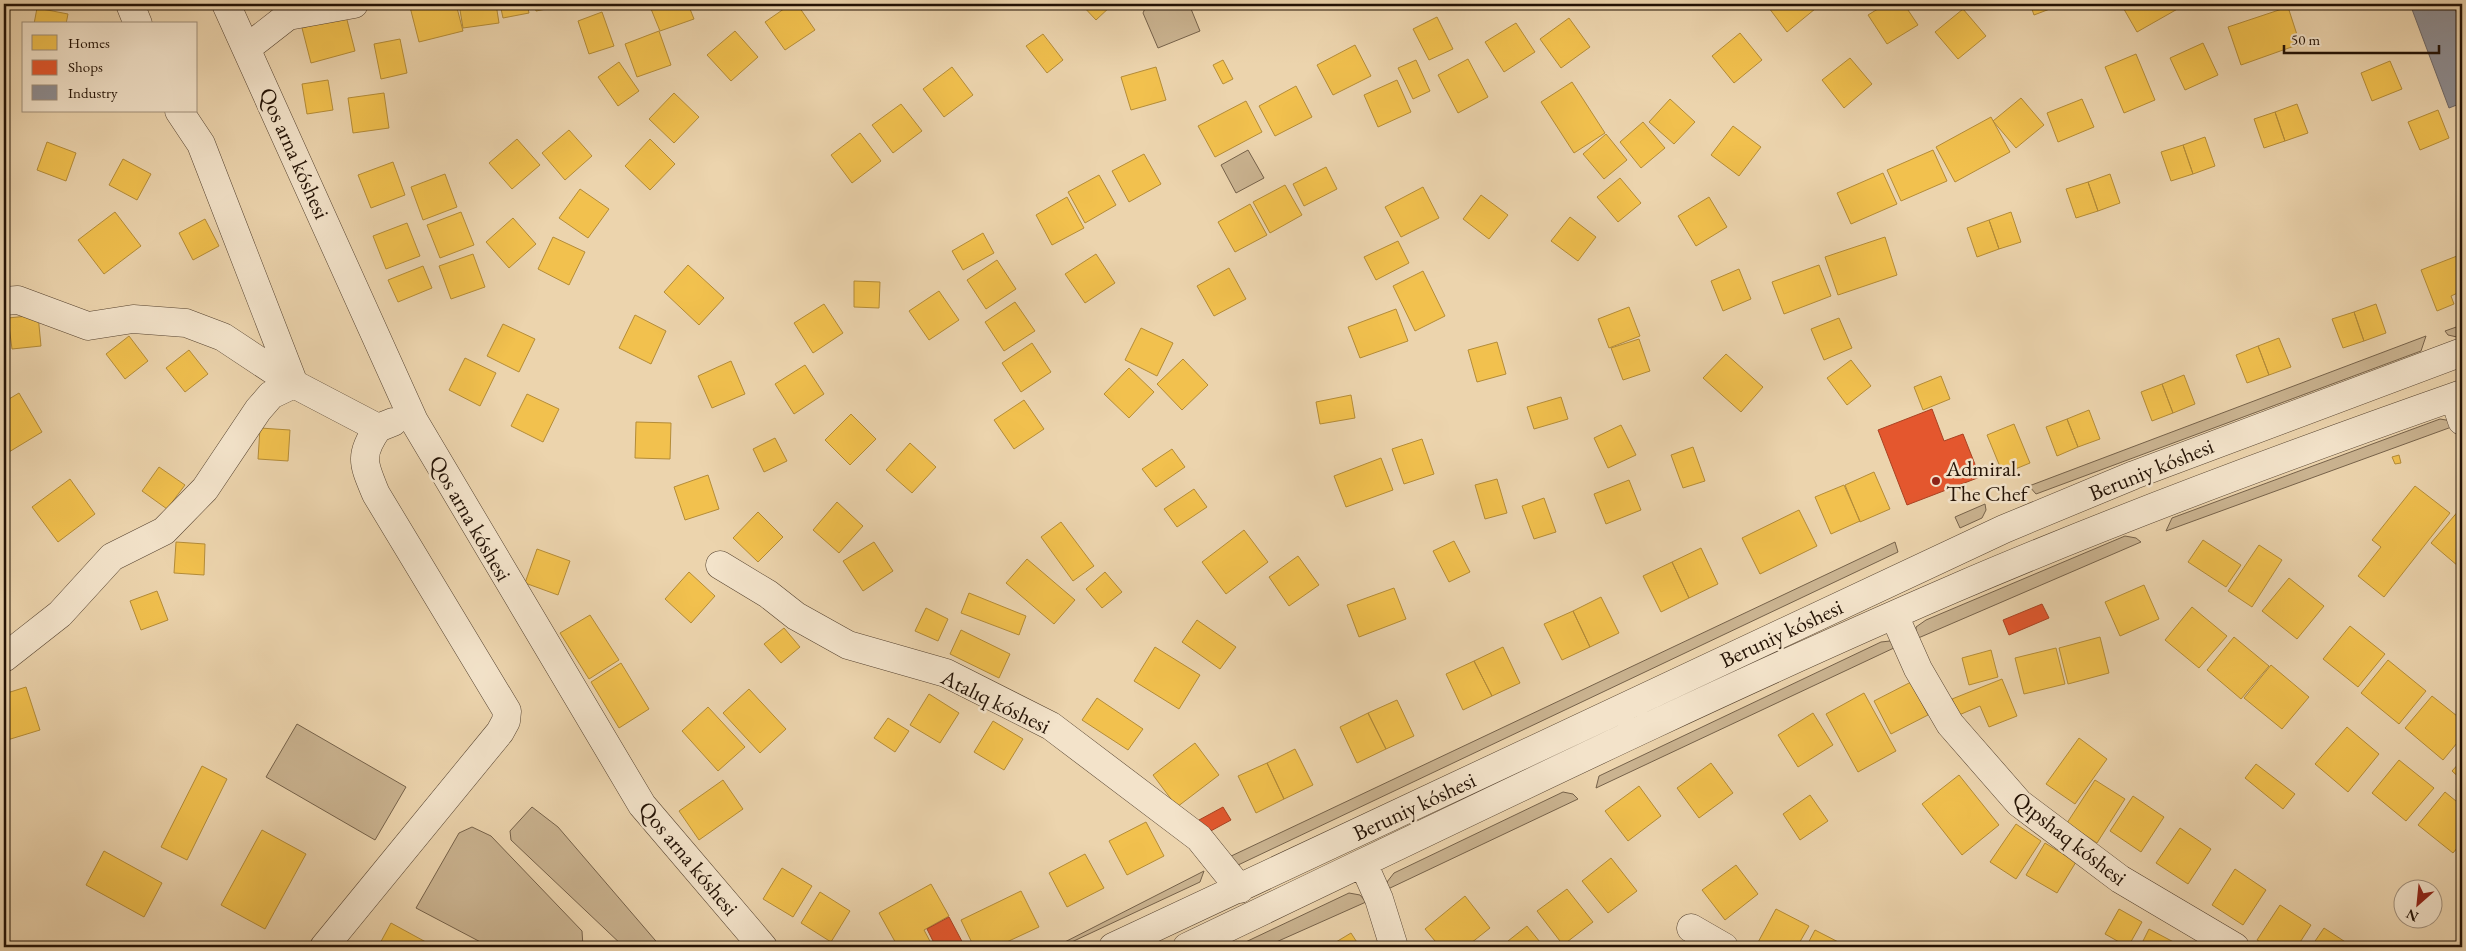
<svg xmlns="http://www.w3.org/2000/svg" width="2466" height="951" font-family="'EB Garamond',serif">
  <style>
    .green { fill: #cab390; stroke: #76624a }
    .homes { fill: #f2c14e; stroke: #b48c38 }
    .shops { fill: #e4572e; stroke: #aa4222 }
    .industry { fill: #8d8d92; stroke: #6d6868 }
    .lines { fill: none; stroke-linecap: round; stroke-linejoin: round }
    .minor-casing { stroke: #55422f; stroke-width: 29 }
    .minor { stroke: #f3e3ca; stroke-width: 28 }
    .poi-dot { fill: #8f2418; stroke: #f3e3ca; stroke-width: 2 }
    .labels { text-anchor: middle; stroke-width: 5; stroke-linejoin: round; paint-order: stroke }
    .street-label { font-size: 22px; fill: #231205; stroke: #f3e3ca }
    .poi-label { font-size: 22px; fill: #231205; stroke: #f3e3ca; text-anchor: start }
  </style>
  <rect width="100%" height="100%" fill="#ecd4ad"/>
  <filter id="stains"><feTurbulence type="fractalNoise" baseFrequency=".004" numOctaves="4"/><feColorMatrix values="0 0 0 0 .2 0 0 0 0 .09 0 0 0 0 .02 0 0 0 .5 -.17"/></filter>
  <radialGradient id="worn" r=".72"><stop offset=".6" stop-color="#630" stop-opacity="0"/><stop offset="1" stop-color="#630" stop-opacity=".3"/></radialGradient>
  <path class="green" d="M1147,4H1189L1200,31L1158,48L1143,13Z
    M1248,150L1264,178L1236,193L1221,165Z
    M2462,325V335L2457,337L2448,335L2445,331Z
    M2426,336L2421,351L2036,494L2029,486Z
    M2440,419L2452,421L2457,425L2166,531L2172,518Z
    M1985,504L1986,510L1982,518L1960,528L1955,517Z
    M2125,536L2136,538L2141,542L1916,639V627L1926,620Z
    M1895,542L1898,552L1236,866L1227,858Z
    M1890,641L1896,647L1596,788L1599,776L1881,642Z
    M297,724L406,787L375,840L266,777Z
    M1563,792L1573,794L1578,799L1388,889L1387,882L1394,873Z
    M532,807L558,827L661,947H624L511,840L510,831Z
    M472,827L491,836L582,931L583,947H490L416,908L459,833Z
    M1204,871L1200,882L1061,947H1055Z
    M1349,893L1360,895L1366,902L1265,947H1235Z"/>
  <path class="homes" d="M424,4H456L463,31L419,42L410,7Z
    M459,4H496L499,23L463,28Z
    M500,4H527L529,13L503,18Z
    M534,4H572L536,11Z
    M649,4H688L694,19L660,31Z
    M791,4H797L815,30L785,50L765,22Z
    M1081,4H1111L1112,5L1096,20Z
    M1766,4H1811L1815,9L1787,32Z
    M1886,4H1904L1918,25L1887,44L1868,15Z
    M2030,4H2063L2034,15Z
    M2121,4H2179L2181,7L2137,32Z
    M2349,4H2362L2351,8Z
    M2288,7L2300,44L2241,65L2228,27Z
    M37,8L68,14L66,24H34Z
    M1963,9L1986,36L1958,59L1935,32Z
    M602,12L614,46L589,54L578,21Z
    M346,16L355,51L311,63L302,28Z
    M1437,17L1453,49L1429,60L1413,29Z
    M1569,18L1590,47L1561,68L1540,39Z
    M1516,23L1535,52L1504,72L1485,42Z
    M659,31L671,65L637,77L625,44Z
    M735,31L758,57L731,81L707,55Z
    M1740,33L1762,60L1734,83L1712,56Z
    M1043,34L1063,60L1047,73L1026,46Z
    M400,39L407,73L381,79L374,44Z
    M2203,43L2218,75L2185,90L2170,58Z
    M1355,45L1371,76L1333,95L1317,65Z
    M2136,54L2155,100L2124,113L2105,67Z
    M1850,58L1872,84L1844,108L1822,80Z
    M1468,59L1488,97L1458,113L1438,75Z
    M1223,60L1233,79L1223,84L1213,65Z
    M1416,60L1430,91L1413,99L1398,68Z
    M2390,61L2402,89L2372,101L2361,73Z
    M619,62L639,91L618,106L598,77Z
    M952,67L973,95L944,117L923,89Z
    M1156,67L1166,100L1131,110L1121,77Z
    M328,80L333,110L307,114L302,84Z
    M1397,80L1411,112L1378,127L1364,95Z
    M1572,82L1605,133L1574,153L1541,102Z
    M1296,86L1312,117L1275,136L1259,106Z
    M384,93L389,128L353,133L348,98Z
    M674,93L699,117L674,143L649,119Z
    M2021,98L2044,125L2016,148L1993,121Z
    M1670,99L1695,122L1674,144L1649,122Z
    M2082,99L2094,127L2058,142L2047,113Z
    M1246,101L1262,132L1215,157L1198,126Z
    M901,104L922,131L893,153L872,125Z
    M2297,104L2308,133L2285,141L2275,112Z
    M2438,110L2449,138L2420,150L2408,122Z
    M2275,112L2285,141L2264,148L2254,119Z
    M1991,117L2010,152L1955,182L1936,147Z
    M1643,122L1665,148L1641,168L1620,142Z
    M1733,126L1761,147L1739,176L1711,155Z
    M569,130L592,156L565,180L542,153Z
    M860,133L881,161L852,183L831,155Z
    M1606,134L1627,160L1604,179L1583,154Z
    M2205,137L2215,166L2193,174L2183,145Z
    M517,139L540,165L512,189L489,163Z
    M650,139L675,164L650,190L625,166Z
    M47,142L76,153L66,181L37,170Z
    M2183,145L2193,174L2171,181L2161,152Z
    M1933,150L1947,181L1901,201L1887,170Z
    M1144,154L1161,184L1129,202L1112,171Z
    M123,159L151,174L137,200L109,185Z
    M393,162L405,195L371,208L358,175Z
    M1326,167L1337,189L1304,206L1293,184Z
    M1883,173L1897,204L1851,224L1837,193Z
    M445,174L457,207L423,220L411,187Z
    M2110,174L2120,203L2098,211L2088,182Z
    M1099,175L1116,205L1085,223L1068,192Z
    M1620,178L1641,203L1618,222L1597,197Z
    M2088,182L2098,211L2076,218L2066,189Z
    M1285,185L1302,215L1270,233L1253,202Z
    M1423,187L1439,218L1401,237L1385,207Z
    M580,189L609,209L588,238L559,218Z
    M1481,195L1508,215L1489,239L1463,219Z
    M1067,197L1084,228L1052,245L1036,215Z
    M1709,197L1727,227L1696,246L1678,216Z
    M1250,204L1267,235L1235,252L1218,222Z
    M115,212L141,246L104,274L78,240Z
    M461,212L474,245L440,258L427,225Z
    M2011,212L2021,242L1999,249L1989,220Z
    M1570,217L1596,237L1578,261L1551,241Z
    M513,218L536,244L509,268L486,242Z
    M205,219L219,246L193,260L179,233Z
    M1989,220L1999,249L1977,257L1967,228Z
    M407,223L420,256L386,269L373,236Z
    M983,233L994,253L963,270L952,251Z
    M553,237L585,252L569,285L538,269Z
    M1885,237L1897,275L1838,295L1825,257Z
    M1398,241L1409,263L1376,280L1364,257Z
    M473,254L485,287L451,299L439,266Z
    M1096,254L1115,283L1085,303L1065,274Z
    M2462,254V268L2457,256Z
    M2457,256L2462,268V291L2451,296L2454,304L2437,311L2421,270Z
    M997,260L1016,289L986,309L967,280Z
    M688,265L724,298L699,325L664,292Z
    M1819,265L1831,296L1784,314L1772,282Z
    M423,266L432,288L398,302L388,280Z
    M1229,268L1246,299L1214,316L1197,286Z
    M1739,269L1751,299L1723,311L1711,281Z
    M1423,271L1445,316L1415,331L1393,286Z
    M854,281L880,282L879,308L854,307Z
    M939,291L959,320L929,340L909,311Z
    M1015,302L1035,331L1004,351L985,322Z
    M824,304L843,333L813,353L794,323Z
    M2376,304L2386,333L2364,341L2354,312Z
    M1629,307L1640,336L1609,348L1598,319Z
    M1396,309L1408,341L1360,358L1348,327Z
    M2354,312L2364,341L2343,348L2332,319Z
    M38,315L41,346L12,349L8,318Z
    M635,315L666,331L651,364L619,348Z
    M1839,318L1852,348L1824,360L1811,329Z
    M503,324L535,339L519,372L487,356Z
    M1141,328L1173,343L1157,376L1125,360Z
    M129,336L148,361L125,379L106,354Z
    M2279,338L2291,367L2269,375L2258,346Z
    M1639,339L1650,371L1623,380L1611,348Z
    M1497,342L1506,374L1477,382L1468,350Z
    M1032,343L1051,372L1021,392L1002,363Z
    M2258,346L2269,375L2247,383L2236,355Z
    M189,350L208,374L185,392L166,368Z
    M1726,354L1763,387L1741,412L1703,378Z
    M465,358L496,373L480,406L449,390Z
    M1183,359L1208,385L1182,410L1157,384Z
    M1851,360L1871,386L1847,405L1827,378Z
    M731,361L745,394L712,408L698,376Z
    M805,365L824,394L794,414L775,384Z
    M1129,368L1154,392L1129,418L1104,394Z
    M2184,375L2195,404L2173,413L2162,384Z
    M1941,376L1950,399L1923,410L1914,387Z
    M2162,384L2173,413L2152,421L2141,392Z
    M19,393L42,432L4,455V402Z
    M527,394L559,409L543,442L511,426Z
    M1351,395L1355,418L1320,424L1316,402Z
    M1561,397L1568,419L1534,429L1527,407Z
    M1024,400L1044,429L1014,449L994,420Z
    M2089,410L2100,439L2078,447L2067,419Z
    M851,414L876,439L850,465L825,440Z
    M2067,419L2078,447L2057,456L2046,427Z
    M636,422L671,423L670,459L635,458Z
    M2014,424L2030,463L2003,474L1987,435Z
    M1621,425L1636,455L1608,468L1594,438Z
    M260,428L290,430L288,461L258,459Z
    M775,438L787,461L764,472L753,449Z
    M1422,439L1434,474L1404,484L1392,449Z
    M910,443L936,467L912,493L886,470Z
    M1693,447L1705,481L1683,488L1671,455Z
    M1172,449L1185,467L1156,487L1142,469Z
    M2399,455L2401,463L2395,464L2392,457Z
    M1381,458L1393,490L1346,507L1334,476Z
    M159,467L185,485L167,509L142,491Z
    M1874,472L1890,509L1860,522L1845,485Z
    M708,475L719,509L685,520L674,487Z
    M70,479L95,514L58,542L32,507Z
    M1497,479L1507,513L1485,519L1475,485Z
    M1629,480L1641,510L1606,524L1594,494Z
    M1844,485L1860,521L1831,534L1815,497Z
    M2415,486L2450,513L2384,597L2358,576L2381,547L2372,540Z
    M1194,489L1207,507L1177,527L1164,509Z
    M1544,498L1556,532L1534,539L1522,506Z
    M837,502L863,526L839,553L813,530Z
    M2460,509L2462,511V560L2458,566L2431,543Z
    M1799,510L1817,546L1760,574L1742,538Z
    M758,512L783,537L758,562L733,538Z
    M1061,522L1094,566L1073,581L1041,537Z
    M1244,530L1268,562L1226,594L1202,562Z
    M2203,540L2241,565L2226,587L2188,562Z
    M1454,541L1470,572L1449,582L1433,551Z
    M176,542L205,544L204,575L174,573Z
    M874,542L893,571L863,591L843,561Z
    M2259,545L2282,560L2252,607L2228,591Z
    M1701,548L1718,584L1689,598L1672,562Z
    M537,549L570,561L558,595L525,583Z
    M1298,556L1319,585L1289,606L1269,577Z
    M1027,559L1075,600L1054,624L1006,583Z
    M1672,562L1689,598L1661,612L1643,576Z
    M689,572L715,596L691,623L665,599Z
    M1105,572L1122,592L1102,608L1086,589Z
    M2289,578L2324,606L2297,639L2262,611Z
    M2144,585L2159,619L2120,636L2105,602Z
    M1394,588L1406,619L1359,637L1347,605Z
    M157,591L168,620L141,630L130,601Z
    M969,593L1026,616L1019,635L961,613Z
    M1601,597L1619,633L1590,647L1573,611Z
    M2192,607L2227,636L2199,668L2165,640Z
    M926,608L948,619L938,641L915,631Z
    M1573,611L1590,647L1562,660L1544,624Z
    M590,615L619,660L589,679L560,633Z
    M1197,620L1236,647L1220,669L1182,642Z
    M2350,626L2385,654L2358,687L2323,659Z
    M784,628L800,647L781,663L764,644Z
    M961,630L1010,654L999,678L950,654Z
    M2100,637L2109,673L2068,684L2059,648Z
    M2234,637L2269,666L2241,699L2207,670Z
    M1155,647L1200,675L1179,709L1134,681Z
    M1503,647L1520,683L1492,696L1474,661Z
    M2056,648L2065,684L2024,694L2015,658Z
    M1991,650L1998,677L1969,685L1962,658Z
    M2388,660L2426,691L2399,724L2361,693Z
    M1474,661L1492,696L1463,710L1446,674Z
    M621,663L649,709L619,728L591,682Z
    M2271,665L2309,697L2282,729L2244,698Z
    M2002,679L2017,716L1989,727L1980,706L1959,715L1952,699Z
    M1911,682L1928,715L1891,734L1874,701Z
    M26,687L40,730L4,741V694Z
    M749,689L786,729L760,753L723,713Z
    M1864,693L1896,751L1858,772L1826,714Z
    M929,694L959,713L940,743L910,725Z
    M2432,696L2462,720V737L2443,760L2405,728Z
    M1097,698L1143,729L1128,750L1082,720Z
    M1397,700L1414,736L1386,749L1368,713Z
    M708,707L745,747L718,771L682,731Z
    M1368,713L1386,749L1357,763L1340,727Z
    M1813,713L1833,745L1798,767L1778,735Z
    M888,718L909,731L895,752L874,738Z
    M993,721L1023,739L1004,770L974,752Z
    M2347,727L2379,754L2348,792L2315,764Z
    M2079,738L2107,759L2075,804L2046,784Z
    M1195,743L1219,775L1177,807L1153,775Z
    M1295,749L1313,785L1284,799L1267,763Z
    M2399,760L2434,788L2406,821L2372,793Z
    M2462,760V780L2452,771Z
    M1267,763L1284,799L1256,813L1238,776Z
    M1711,763L1733,793L1699,818L1677,788Z
    M2256,764L2295,794L2283,809L2245,778Z
    M202,766L227,779L187,860L161,847Z
    M1959,775L1999,825L1962,855L1922,804Z
    M723,780L743,809L699,840L679,811Z
    M2095,780L2125,799L2097,843L2067,823Z
    M1639,786L1661,816L1628,841L1605,811Z
    M2445,792L2462,806V842L2453,853L2418,825Z
    M1810,795L1828,821L1800,840L1783,814Z
    M2133,796L2164,817L2141,852L2110,831Z
    M1146,822L1164,856L1127,875L1109,841Z
    M2016,824L2041,841L2016,879L1990,862Z
    M2180,828L2211,849L2188,884L2156,863Z
    M262,830L306,854L265,929L221,905Z
    M2045,843L2076,862L2057,893L2026,875Z
    M104,851L162,883L144,917L86,885Z
    M1085,854L1104,888L1067,907L1049,873Z
    M1611,858L1637,891L1608,913L1582,881Z
    M1736,865L1758,894L1725,920L1702,890Z
    M782,868L812,886L793,917L763,899Z
    M2235,869L2266,890L2243,925L2212,905Z
    M931,884L949,916L924,930L932,945L928,947H917L915,945L910,947H898L879,913Z
    M1567,889L1593,922L1563,945L1537,911Z
    M1021,891L1039,927L996,947H974L961,920Z
    M820,892L850,911L831,942L801,923Z
    M1465,896L1490,928L1466,947H1440L1425,929Z
    M2280,905L2311,925L2297,947H2269L2257,940Z
    M1776,909L1809,926L1797,947L1756,946Z
    M2119,909L2142,922L2128,947L2105,934Z
    M391,923L435,947H378Z
    M1527,926L1544,947H1513L1508,941Z
    M2324,928L2353,947H2311Z
    M2149,929L2183,947H2140Z
    M1815,930L1848,947H1806Z
    M1351,933L1360,947H1340L1336,942Z"/>
  <path class="shops" d="M1932,409L1944,441L1963,434L1980,477L1907,505L1878,430Z
    M2042,604L2049,618L2009,635L2003,620Z
    M1223,807L1231,820L1207,833L1199,820Z
    M949,917L965,947H936L927,929Z"/>
  <path class="industry" d="M2410,4H2453L2462,27V103L2449,108Z
    M2462,103V115L2458,105Z"/>
  <g class="lines">
    <g class="minor-casing">
      <path id="minor" d="M130,4L138,24
        M226,4L414,421L642,805L763,947
        M247,48L288,16L354,4
        M179,111L201,144L294,384
        M4,301L18,300L88,326L133,319L186,323L223,337L294,384L378,428L393,422
        M2454,397L2462,421
        M720,565L768,594L796,616L848,645L946,673L1051,726L1199,838L1240,889
        M1894,615L1918,669L1950,724L2019,803L2120,879L2235,947
        M4,658L60,614L112,557L164,531L205,489L258,410L271,395L294,384
        M1363,863L1379,899L1394,947
        M1691,928L1724,947
        M324,947L500,732L506,721L507,711L376,494C364,465 358,456 378,428
        M1113,947L2004,529L2134,475L2462,352
        M1187,947C1441,826 1694,701 1953,589C2120,517 2291,454 2462,394"/>
    </g>
    <use href="#minor" class="minor"/>
  </g>
  <circle class="poi-dot" cx="1936" cy="481" r="5"/>
  <g class="labels">
    <g class="street-label">
      <text transform="translate(295 153) rotate(66)" y="8">Qos arna kóshesi</text>
      <text transform="translate(2151 469) rotate(-22)" y="8">Beruniy kóshesi</text>
      <text transform="translate(471 518) rotate(60)" y="8">Qos arna kóshesi</text>
      <text transform="translate(1781 633) rotate(-25)" y="8">Beruniy kóshesi</text>
      <text transform="translate(996 701) rotate(26)" y="8">Atalıq kóshesi</text>
      <text transform="translate(1414 806) rotate(-25)" y="8">Beruniy kóshesi</text>
      <text transform="translate(2070 838) rotate(38)" y="8">Qıpshaq kóshesi</text>
      <text transform="translate(689 858) rotate(50)" y="8">Qos arna kóshesi</text>
    </g>
    <g class="poi-label">
      <text x="1946" y="476">Admiral.<tspan x="1946" dy="25">The Chef</tspan></text>
    </g>
  </g>
  <rect width="2466" height="951" fill="none" stroke="#ecd4ad" stroke-width="20"/>
  <rect x="5" y="5" width="2456" height="941" fill="none" stroke="#231205" stroke-width="2.5"/>
  <rect x="10" y="10" width="2446" height="931" fill="none" stroke="#231205"/>
  <rect x="22" y="22" width="175" height="90" fill="#f3e3ca" stroke="#a08f7b"/>
  <rect x="32" y="35" width="25" height="15" fill="#f2c14e" stroke="#a08f7b"/>
  <text x="68" y="48" font-size="15" fill="#231205">Homes</text>
  <rect x="32" y="60" width="25" height="15" fill="#e4572e" stroke="#a08f7b"/>
  <text x="68" y="72" font-size="15" fill="#231205">Shops</text>
  <rect x="32" y="85" width="25" height="15" fill="#8d8d92" stroke="#a08f7b"/>
  <text x="68" y="98" font-size="15" fill="#231205">Industry</text>
  <g transform="translate(2418 904) rotate(207)"><circle r="24" fill="#f3e3ca" stroke="#a08f7b"/>
  <path d="M0-4L9 19L0 12L-9 19Z" fill="#8f2418"/>
  <text y="-8" font-size="14" font-weight="bold" text-anchor="middle" fill="#231205">N</text>
  </g>
  <path d="M2284 45v8h155v-8" fill="none" stroke="#231205" stroke-width="2.5"/>
  <text x="2291" y="45" font-size="15" fill="#231205" stroke="#f3e3ca" stroke-width="4" paint-order="stroke">50 m</text>
  <rect width="100%" height="100%" filter="url(#stains)"/>
  <rect width="100%" height="100%" fill="url(#worn)"/>
</svg>
